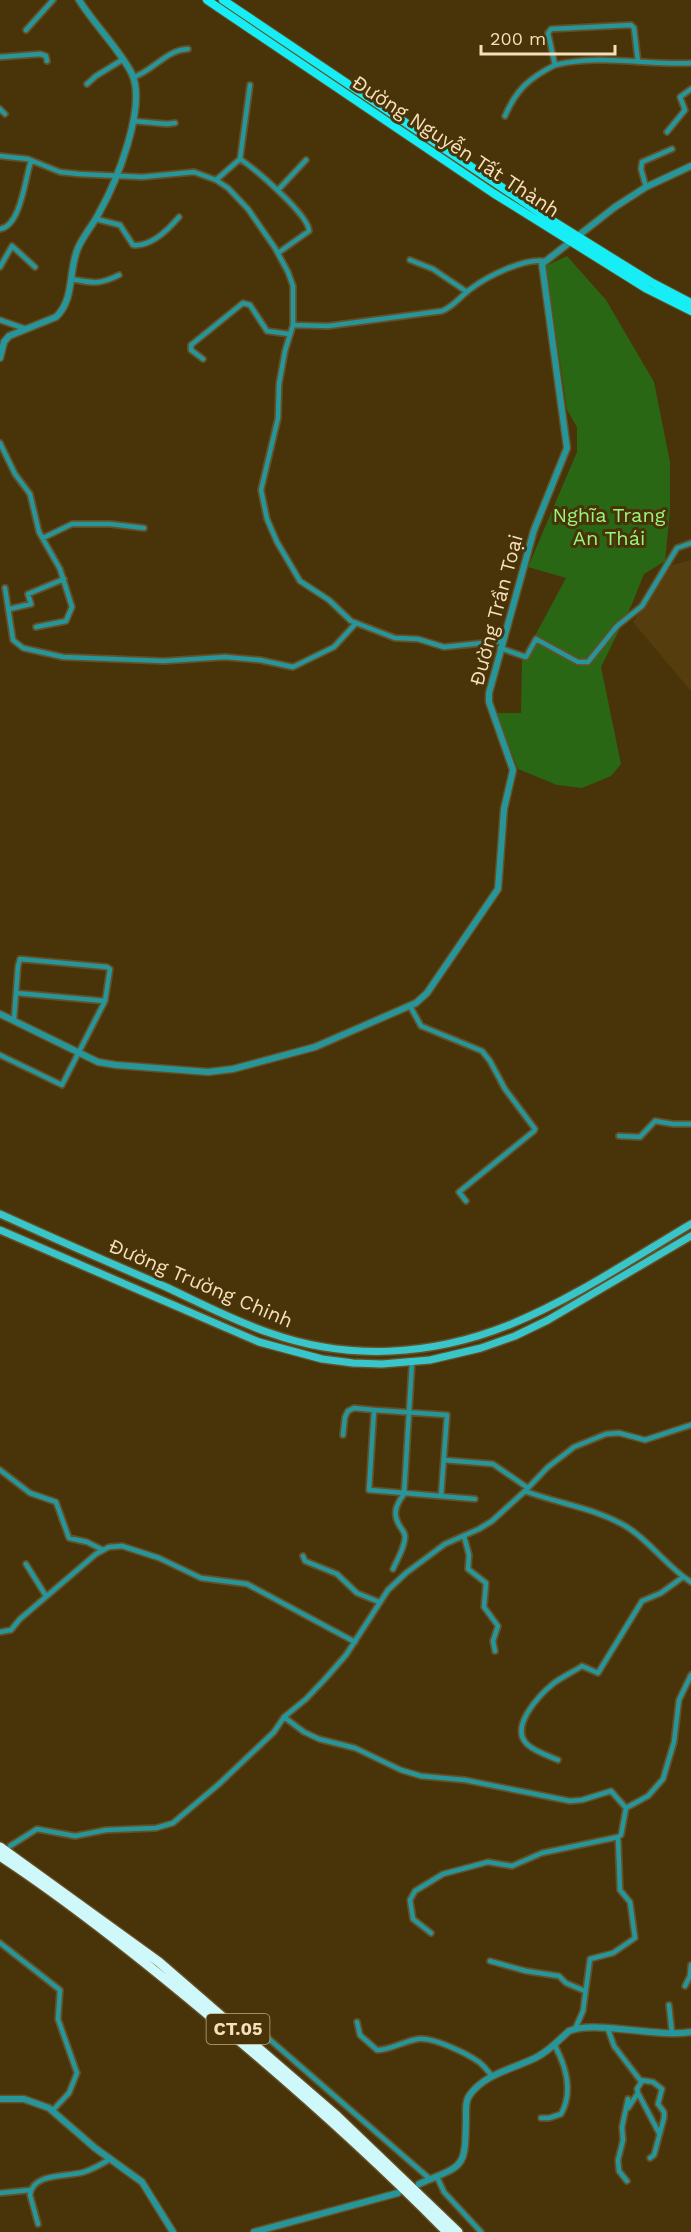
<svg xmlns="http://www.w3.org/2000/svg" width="691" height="2232" font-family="'Work Sans',sans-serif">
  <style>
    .built { fill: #563d0e }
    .green { fill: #2a6715 }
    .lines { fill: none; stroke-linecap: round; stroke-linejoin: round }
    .minor-casing { stroke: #654f25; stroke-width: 8 }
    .tertiary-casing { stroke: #654f25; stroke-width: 9 }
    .secondary-casing { stroke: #654f25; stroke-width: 10 }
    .primary-casing { stroke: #654f25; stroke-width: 10 }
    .motorway-casing { stroke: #654f25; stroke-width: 12 }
    .minor { stroke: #26969a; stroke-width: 4.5 }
    .tertiary { stroke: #26969a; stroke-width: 6 }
    .secondary { stroke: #39c6cb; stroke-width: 7 }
    .primary { stroke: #16edf5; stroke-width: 8 }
    .motorway { stroke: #cff8fa; stroke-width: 9 }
    .labels { text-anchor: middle; stroke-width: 6; stroke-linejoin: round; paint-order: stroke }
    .shield { fill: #493308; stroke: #c2ab85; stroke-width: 1.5 }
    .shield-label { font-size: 18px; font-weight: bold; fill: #f6dfbb }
    .street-label { font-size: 20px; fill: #f6dfbb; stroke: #493308 }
    .park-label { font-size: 20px; fill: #97f67c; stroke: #493308 }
  </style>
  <rect width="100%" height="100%" fill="#493308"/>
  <path class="built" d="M691,560V689L690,690L633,622L672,565Z"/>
  <path class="green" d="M567,256L606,300L654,382L670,462V510L665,561L644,574L632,604L601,667L621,764L611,776L582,788L557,785L518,769L496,713H521L522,660L566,578L528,567L577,452V427L567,410L546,266Z"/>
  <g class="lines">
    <g class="minor-casing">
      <path id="minor" d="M26,30L53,0
        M0,57L40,54L46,56L47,61
        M638,62L634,28L631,25L551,29L548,33L555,65C601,54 645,65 691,63
        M134,77C154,70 166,50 188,49
        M87,84L96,76L122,60
        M0,109L5,114
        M505,116C516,90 529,78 555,65
        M133,121L167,124L175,123
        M667,132L685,110L680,97L691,89
        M0,156L28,159L60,172L79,174L142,177L194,172L216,180L228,188L248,209L275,248L288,272L293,286V325L285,351L279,384L278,418L261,490L267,519L277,542L300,581L329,600L351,621L395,638L418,639L444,647L502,641
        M240,159L250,85
        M216,180L240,159C255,169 309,215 309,231L278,253
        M646,187L641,169L642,162L672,149
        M278,190L306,160
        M96,219L120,225L133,245C151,247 168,230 179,217
        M0,229C21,226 25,178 31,161
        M410,260L433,269L467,292
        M0,267L12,246L35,267
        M71,279C93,283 99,285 119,275
        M0,320L26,329
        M293,325L328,326L442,311C455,306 461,295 472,288C488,276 524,258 544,261
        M203,359L191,350V345L243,303L250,305L267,331L289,334
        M0,443L15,474L30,494L39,532L60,569L72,607L66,621L36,627
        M43,538L72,524H110L144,528
        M5,588L13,640L23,648L63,657L164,661L225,657L260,660L293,667L334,647L356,623
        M9,609L31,604L28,594L64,579
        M500,648L526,657L536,639L578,662H588L617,626L642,606L677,548L691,543
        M16,993L105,1001
        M410,1006L421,1026L482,1051L490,1061L505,1089L535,1129L534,1131L459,1192L466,1201
        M0,1055L62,1085L105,1001L110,969L107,967L20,959L18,966L14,1019
        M619,1136L640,1137L655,1121L673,1124H691
        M343,1435L345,1417L348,1411L354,1408L374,1410
        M444,1460L493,1464L528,1488
        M0,1470L30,1493L56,1502L69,1538L87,1542L103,1550
        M525,1491C559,1504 596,1508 627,1527C651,1542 667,1567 691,1582
        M441,1496L447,1415L374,1410L369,1490L475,1499
        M464,1536L469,1555L468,1569L486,1583L484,1607L498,1626L493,1641L495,1651
        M303,1556L305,1561L337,1574L357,1593L379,1602
        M26,1564L46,1596
        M393,1569C397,1560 405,1547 405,1537C405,1533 404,1532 401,1528C392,1515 395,1506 404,1494L412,1363
        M0,1632L11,1630L20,1619L96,1554L109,1547L122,1546L159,1558L201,1578L247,1584L355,1642
        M284,1717L304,1732L319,1739L355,1748L401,1770L421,1776L465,1780L570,1801L582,1800L611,1791L626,1808
        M558,1760C549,1756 536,1752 528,1745C508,1728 539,1695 554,1683C562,1677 573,1672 582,1666L598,1673L642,1601L661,1593L683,1577
        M10,1846L37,1829L75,1836L106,1830L156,1828L173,1823L219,1784L274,1732L284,1717L306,1699L325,1679L346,1655L388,1590L406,1573L445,1544L479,1529L492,1521L525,1491L548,1467L574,1447L606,1434L619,1433L645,1440L691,1425
        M431,1933L413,1919L410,1900L415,1891L443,1874L488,1862L512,1866L542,1853L618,1837L621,1835L626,1808L648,1796L663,1779L674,1742L679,1700L691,1675
        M0,1943L60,1990L58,2019L77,2073L69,2093L52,2111
        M490,1961L526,1971L559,1976L566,1983L585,1991
        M685,1986L690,1976L691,1965
        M669,2005L672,2033
        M357,2022L360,2035L377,2050C391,2050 404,2041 418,2039C433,2037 466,2053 479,2062C484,2066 488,2071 492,2076
        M575,2029L583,2011L590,1959L613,1953L635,1938L630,1902L620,1890L618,1837
        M608,2029L614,2046L640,2080L653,2082L662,2089L658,2104L664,2112V2118L654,2155L650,2158
        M261,2032L430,2179
        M642,2081L637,2089L638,2093L659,2133
        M628,2108L638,2093
        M541,2118H549L561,2114C574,2091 566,2066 554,2044
        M437,2177L444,2192L481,2232
        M627,2181L619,2171L618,2160L623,2140L622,2127L628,2099
        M0,2193L30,2190
        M38,2224L30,2195C33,2172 68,2177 84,2172C93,2169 102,2164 110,2159"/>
    </g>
    <g class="tertiary-casing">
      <path id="tertiary" d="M0,358L4,342L9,336L56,317C75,299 68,271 78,248C83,236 93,225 99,213C116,183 147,107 132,74C121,51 93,23 79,0
        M0,1014L98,1062L116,1065L208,1072L233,1069L315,1047L416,1003L427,993L498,889L504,809L513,770L489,702V693L534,530L567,448L542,264L615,207L646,187L691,166
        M0,2099H24L49,2108L95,2148L142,2182L173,2232
        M419,2184C465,2164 465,2170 466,2118C466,2110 465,2102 469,2096C485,2073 514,2069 537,2057C549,2051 559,2040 569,2031C597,2020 656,2038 691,2032
        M254,2232L398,2193"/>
    </g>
    <g class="secondary-casing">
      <path id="secondary" d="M0,1214C55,1239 110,1263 166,1287C200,1303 234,1321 270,1333C348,1361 432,1356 509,1325C573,1299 632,1259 691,1224
        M0,1230L259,1342L322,1359L353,1363L382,1364L430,1360L481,1348L515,1336L548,1320L691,1236"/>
    </g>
    <g class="primary-casing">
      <path id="primary" d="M207,0L493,193L647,289L691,311
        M223,0L540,213L651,282L691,303"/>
    </g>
    <g class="motorway-casing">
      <path id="motorway" d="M0,1847L159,1962L337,2116L458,2232
        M0,1856C76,1906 148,1964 218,2023C297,2089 374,2158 447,2232"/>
    </g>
    <use href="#minor" class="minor"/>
    <use href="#tertiary" class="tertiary"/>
    <use href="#secondary" class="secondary"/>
    <use href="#primary" class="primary"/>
    <use href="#motorway" class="motorway"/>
  </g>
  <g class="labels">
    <rect class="shield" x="206.5" y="2014" width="63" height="30" rx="4.5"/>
    <g class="shield-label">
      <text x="238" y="2035">CT.05</text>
    </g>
    <g class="street-label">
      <text transform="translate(456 146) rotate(33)" y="7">Đường Nguyễn Tất Thành</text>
      <text transform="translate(496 610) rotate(-75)" y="7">Đường Trần Toại</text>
      <text transform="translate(201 1283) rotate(23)" y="7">Đường Trường Chinh</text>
    </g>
    <g class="park-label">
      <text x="609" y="522">Nghĩa Trang<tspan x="609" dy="23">An Thái</tspan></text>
    </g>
  </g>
  <path d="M481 45v9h134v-9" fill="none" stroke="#f6dfbb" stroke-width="3"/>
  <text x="490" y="45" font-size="18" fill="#f6dfbb" stroke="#493308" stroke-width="4.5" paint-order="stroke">200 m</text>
</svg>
